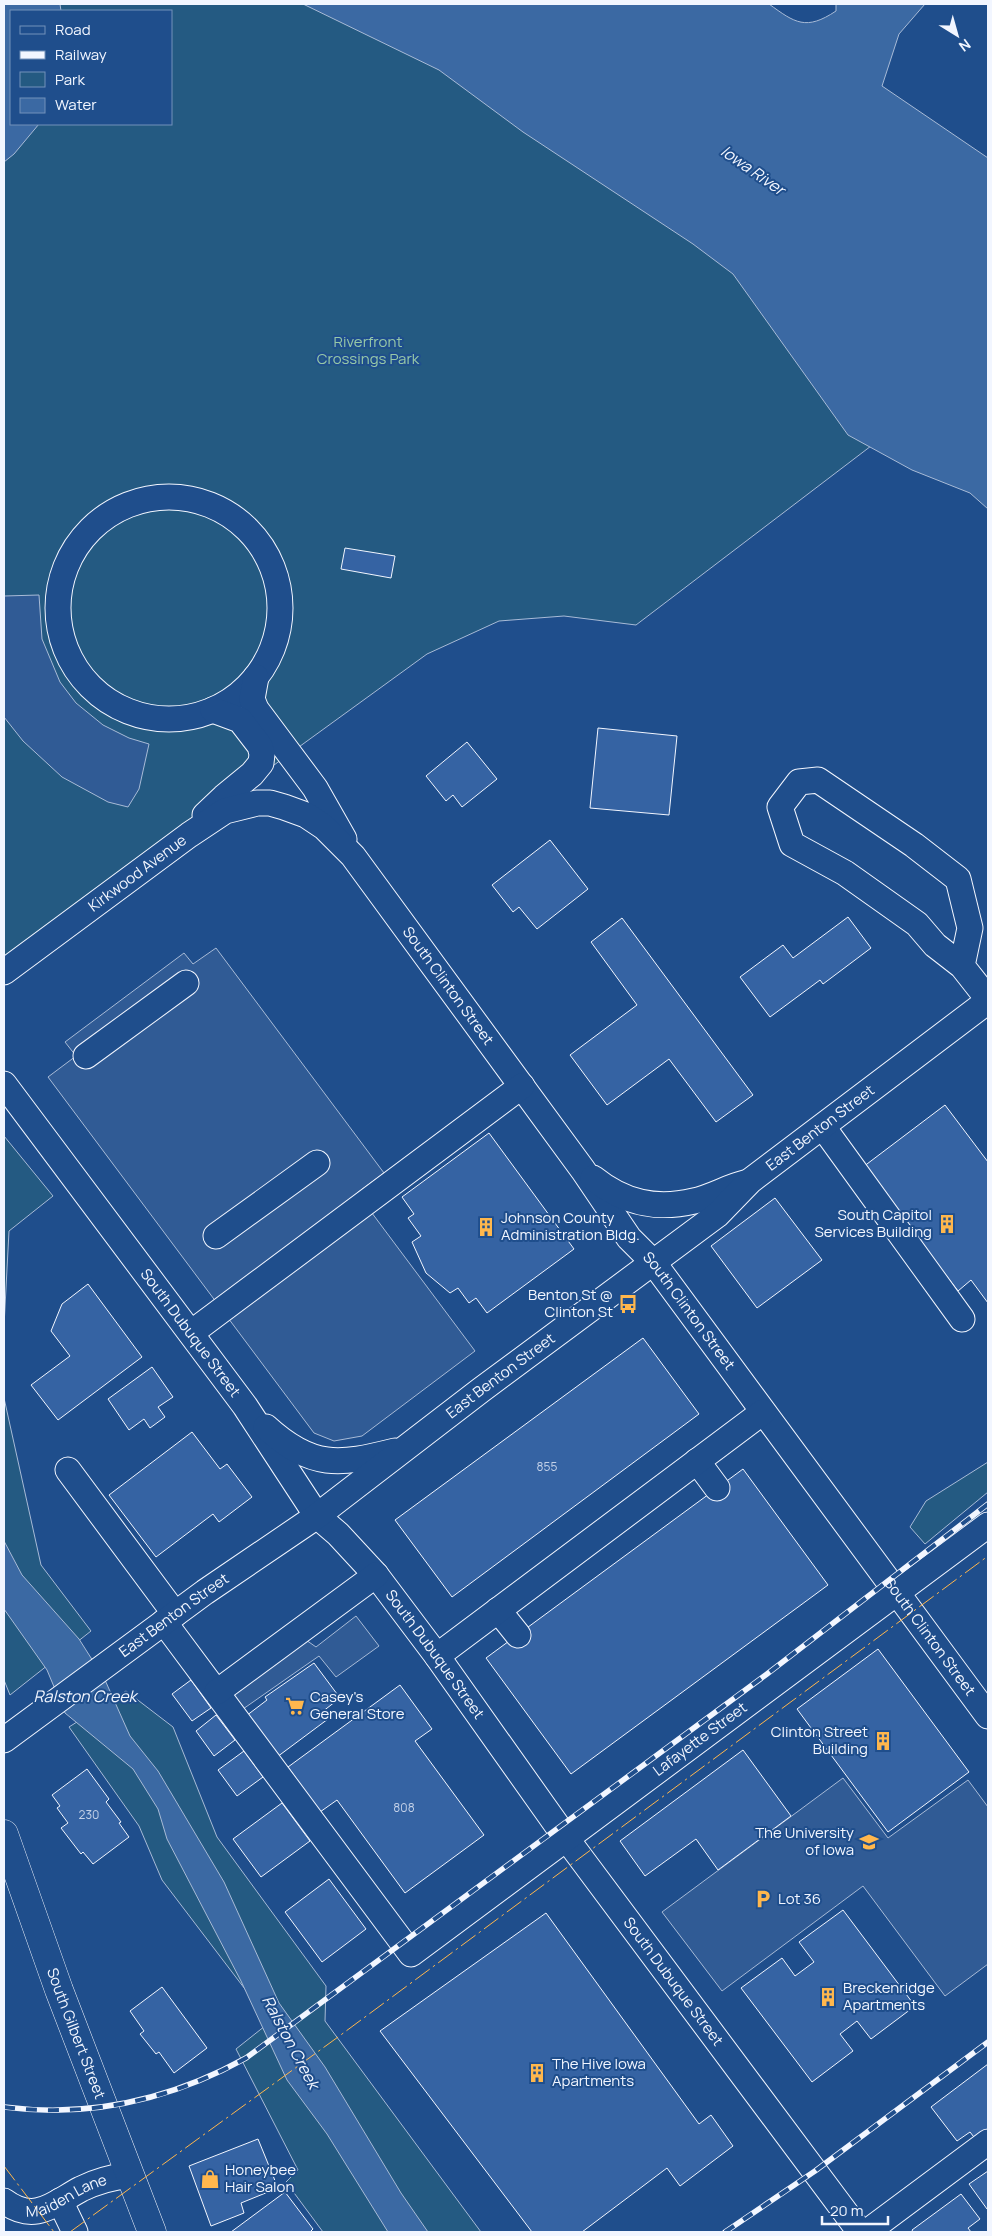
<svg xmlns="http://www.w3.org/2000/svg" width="992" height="2236" font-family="Manrope,sans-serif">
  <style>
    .green { fill: #245a82; stroke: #a8bbd7; fill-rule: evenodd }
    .parking { fill: #305b95; stroke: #a8bbd7 }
    .water { fill: #3b69a3; stroke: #a8bbd7 }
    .building { fill: #3563a3; stroke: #f2f6ff }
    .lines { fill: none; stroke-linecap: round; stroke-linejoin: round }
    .minor-casing { stroke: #f2f6ff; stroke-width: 27 }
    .major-casing { stroke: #f2f6ff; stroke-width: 29 }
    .minor { stroke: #1f4e8c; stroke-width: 25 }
    .major { stroke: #1f4e8c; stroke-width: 28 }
    .rail-casing { stroke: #f2f6ff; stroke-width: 5.5 }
    .rail { stroke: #1f4e8c; stroke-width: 4; stroke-dasharray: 11; stroke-linecap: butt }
    .power { stroke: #ffb74d; stroke-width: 1; stroke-dasharray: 18 4 2.5 4; stroke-linecap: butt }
    .labels { text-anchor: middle; stroke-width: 4; stroke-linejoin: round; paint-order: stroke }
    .number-label { font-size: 12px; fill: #c3d1e8 }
    .park-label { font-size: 15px; fill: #97c8a6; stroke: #1f4e8c }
    .street-label { font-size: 15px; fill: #f2f6ff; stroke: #1f4e8c }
    .poi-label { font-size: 15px; fill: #f2f6ff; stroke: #1f4e8c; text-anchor: start }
    .water-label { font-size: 16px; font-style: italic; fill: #f2f6ff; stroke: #1f4e8c }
  </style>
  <rect width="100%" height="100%" fill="#1f4e8c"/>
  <path class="green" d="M4,4H387L689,201L892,430L636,625L564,616L499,621L427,654L4,961ZM11,11H171V124H11Z
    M4,1136L53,1196L9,1231L4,1326Z
    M4,1398L41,1565L91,1631L10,1695L4,1680Z
    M988,1462V1492L925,1544L910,1527L926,1501Z
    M126,1691L173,1727L217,1837L326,1986L325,2021L481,2232H323L286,2182L298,2170L236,2049L270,2022L162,1880L139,1826L69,1727Z"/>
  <path class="parking" d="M39,595L42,639L60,682L76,703L103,725L129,738L149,744L139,789L128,807L108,802L62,777L23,741L4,717V596Z
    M216,948L384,1173L357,1193L475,1351L362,1436L334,1441L314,1433L48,1077L76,1056L65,1042L184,953L193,964Z
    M356,1616L379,1646L336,1677L319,1656L243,1709L224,1687L296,1633L316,1647Z
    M843,1778L888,1838L968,1780L988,1807V1964L945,1996L863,1886L722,1991L662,1912Z"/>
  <path class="water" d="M4,4H60L61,11H11V124H39L14,154L4,162Z
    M303,4H769C795,23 806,31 836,11V4H925L899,34L882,86L988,158V509L970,493L912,470L848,435L733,274L693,244L523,132L439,70Z
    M4,1541L22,1575L79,1639L105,1680L130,1736L158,1771L224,1882L279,2003L325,2067L401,2193L428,2232H388L327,2134L287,2080L241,1981L167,1839L158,1809L133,1769L65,1713L47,1670L4,1609Z"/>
  <path class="building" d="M345,548L395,556L391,578L341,569Z
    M598,728L677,736L669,815L590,808Z
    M467,742L497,779L462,807L453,795L446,801L426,776Z
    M550,840L588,889L537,929L519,907L513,912L492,885Z
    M848,917L871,948L823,984L820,980L770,1017L740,977L783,945L793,958Z
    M622,918L753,1095L716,1122L669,1059L607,1105L570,1055L637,1005L591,942Z
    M945,1105L988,1162V1303L971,1280L958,1291L863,1167Z
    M489,1133L574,1249L487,1313L476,1298L469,1303L458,1288L450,1293L426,1273L412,1242L421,1236L408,1218L414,1214L402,1197Z
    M775,1198L822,1260L757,1308L711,1246Z
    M88,1284L142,1357L58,1420L31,1385L70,1356L51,1331L62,1304Z
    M643,1338L699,1414L452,1597L395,1520Z
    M152,1367L173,1397L158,1407L165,1417L150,1428L144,1419L129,1430L108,1399Z
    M192,1432L220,1469L227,1464L252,1497L219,1522L213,1514L156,1557L109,1495Z
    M743,1469L828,1585L571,1774L486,1658Z
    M878,1649L969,1772L888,1832L797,1709Z
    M314,1663L340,1698L322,1712L328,1719L277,1757L246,1716L267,1700L265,1697Z
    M191,1680L211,1708L192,1721L172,1694Z
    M400,1685L432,1729L415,1741L484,1835L405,1893L337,1800L320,1812L288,1767Z
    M216,1715L235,1740L214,1756L196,1731Z
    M743,1750L791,1816L718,1870L696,1839L645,1876L620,1841Z
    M244,1751L263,1777L237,1796L218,1770Z
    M87,1769L109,1799L106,1802L121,1822L119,1823L129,1837L93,1864L83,1852L81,1854L61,1828L68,1823L57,1808L60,1806L52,1795Z
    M282,1803L310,1841L261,1877L233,1839Z
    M329,1879L366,1929L322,1962L285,1912Z
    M843,1910L915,2006L871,2039L857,2021L840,2034L853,2051L812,2082L741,1988L782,1958L795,1976L814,1962L799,1942Z
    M546,1913L699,2124L711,2115L733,2146L680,2186L667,2168L582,2232H532L380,2031Z
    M162,1987L207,2048L174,2073L159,2052L156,2054L140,2034L144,2031L130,2011Z
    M988,2064V2132L977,2141L970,2132L957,2141L931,2107Z
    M258,2139L278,2188L241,2203L244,2213L211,2226L189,2166Z
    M988,2171V2208L987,2209L969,2184Z
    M285,2192L313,2229L310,2232H231Z
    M961,2194L980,2219L968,2228L971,2232H913L912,2230Z"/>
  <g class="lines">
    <g class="minor-casing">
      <g id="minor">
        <circle cx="169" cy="608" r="111"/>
        <path d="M256,677L252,699L256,709L315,788L344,839"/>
        <path d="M205,815L224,797L252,774L261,763L262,754L260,746L240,720L213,710"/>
        <path d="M962,966L970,928L958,879L914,845L818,780L799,782L780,807L792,844L845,873L917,924L935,945L962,966L988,999"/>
        <path id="s1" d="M4,972L189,835L225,811L257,803H270L284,807L306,815L324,827L353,856L583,1170L629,1238L653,1262L988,1716"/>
        <path d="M86,1056L186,983"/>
        <path id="s2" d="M4,1084L245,1406L317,1516L338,1534L376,1575L437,1656L566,1838L860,2232"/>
        <path d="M823,1127L962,1319"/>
        <path d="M593,1178C624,1203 656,1210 694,1201C712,1197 728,1187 745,1183"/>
        <path d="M216,1236L317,1163"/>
        <path d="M191,1333L522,1086"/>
        <path d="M266,1427C312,1469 339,1465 395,1451"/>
        <path d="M697,1461L717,1488"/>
        <path d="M68,1470L175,1614"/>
        <path d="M498,1610L518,1635"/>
        <path id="s3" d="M164,1622L411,1954L988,1525"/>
        <path d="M437,1656L763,1412"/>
        <path d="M217,1692L376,1575"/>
        <path id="s4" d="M4,1740L205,1592L317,1516L481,1390L717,1215L750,1181L988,1001"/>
        <path id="s5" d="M4,2201C35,2224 53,2204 81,2189C97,2181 113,2177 130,2175"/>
        <path d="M60,2201L75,2232"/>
        <path d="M867,2232L988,2142"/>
      </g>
    </g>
    <g class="major-casing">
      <g id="major">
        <path id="s6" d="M4,1834L59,1990L152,2232"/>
      </g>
    </g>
    <use href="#minor" class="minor"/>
    <use href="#major" class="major"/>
    <g class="rail-casing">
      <path id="rail" d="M4,2107C90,2118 170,2100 246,2058L767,1674L988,1504
        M725,2232L815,2171L988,2042"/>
    </g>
    <use href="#rail" class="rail"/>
    <path class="power" d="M4,2166L54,2232
      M70,2232L338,2037L988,1556"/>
  </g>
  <defs>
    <g id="building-bare" transform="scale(1.5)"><path d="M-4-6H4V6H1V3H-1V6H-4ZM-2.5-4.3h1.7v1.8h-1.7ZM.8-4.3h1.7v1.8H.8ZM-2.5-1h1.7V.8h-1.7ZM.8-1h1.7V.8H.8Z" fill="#ffb74d" stroke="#1f4e8c" stroke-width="2.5" paint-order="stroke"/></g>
    <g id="bus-bare" transform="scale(1.5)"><path d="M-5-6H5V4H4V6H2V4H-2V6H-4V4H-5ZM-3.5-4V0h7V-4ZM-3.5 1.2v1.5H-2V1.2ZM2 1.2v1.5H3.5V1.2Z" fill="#ffb74d" stroke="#1f4e8c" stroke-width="2.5" paint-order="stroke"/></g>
    <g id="supermarket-bare" transform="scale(1.5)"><path d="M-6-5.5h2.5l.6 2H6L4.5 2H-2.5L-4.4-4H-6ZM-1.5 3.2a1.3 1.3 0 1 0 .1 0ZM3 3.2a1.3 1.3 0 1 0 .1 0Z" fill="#ffb74d" stroke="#1f4e8c" stroke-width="2.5" paint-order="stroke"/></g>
    <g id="university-bare" transform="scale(1.5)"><path d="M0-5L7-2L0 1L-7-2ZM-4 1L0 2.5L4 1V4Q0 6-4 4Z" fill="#ffb74d" stroke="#1f4e8c" stroke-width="2.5" paint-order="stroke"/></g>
    <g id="parking-bare" transform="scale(1.5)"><path d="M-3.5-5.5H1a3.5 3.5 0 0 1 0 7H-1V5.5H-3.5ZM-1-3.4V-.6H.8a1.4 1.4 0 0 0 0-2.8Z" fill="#ffb74d" stroke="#1f4e8c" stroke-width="2.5" paint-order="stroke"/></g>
    <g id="shop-bare" transform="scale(1.5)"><path d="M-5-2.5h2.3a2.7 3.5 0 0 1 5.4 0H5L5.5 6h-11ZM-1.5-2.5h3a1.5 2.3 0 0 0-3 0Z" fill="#ffb74d" stroke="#1f4e8c" stroke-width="2.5" paint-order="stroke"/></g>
  </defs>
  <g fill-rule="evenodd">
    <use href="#building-bare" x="947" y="1224"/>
    <use href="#building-bare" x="486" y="1227"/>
    <use href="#bus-bare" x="628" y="1304"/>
    <use href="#supermarket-bare" x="295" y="1706"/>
    <use href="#building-bare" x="883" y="1741"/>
    <use href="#university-bare" x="869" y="1842"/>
    <use href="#parking-bare" x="763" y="1899"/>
    <use href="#building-bare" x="828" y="1997"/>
    <use href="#building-bare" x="537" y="2073"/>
    <use href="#shop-bare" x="210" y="2179"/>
  </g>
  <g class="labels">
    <g class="number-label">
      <text x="547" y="1471">855</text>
      <text x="404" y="1812">808</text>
      <text x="89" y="1819">230</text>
    </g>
    <g class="park-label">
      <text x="368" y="347">Riverfront<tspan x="368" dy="17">Crossings Park</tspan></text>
    </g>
    <g class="street-label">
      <text dy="5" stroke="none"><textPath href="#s1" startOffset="166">Kirkwood Avenue</textPath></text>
      <text dy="5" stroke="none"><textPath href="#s1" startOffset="581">South Clinton Street</textPath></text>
      <text dy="5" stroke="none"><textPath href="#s4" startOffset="1021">East Benton Street</textPath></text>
      <text dy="5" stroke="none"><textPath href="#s1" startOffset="986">South Clinton Street</textPath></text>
      <text dy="5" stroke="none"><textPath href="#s2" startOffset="311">South Dubuque Street</textPath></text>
      <text dy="5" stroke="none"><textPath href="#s4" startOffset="616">East Benton Street</textPath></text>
      <text dy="5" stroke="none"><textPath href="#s4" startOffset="211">East Benton Street</textPath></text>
      <text dy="5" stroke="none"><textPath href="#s1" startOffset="1391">South Clinton Street</textPath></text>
      <text dy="5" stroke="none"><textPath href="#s2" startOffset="716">South Dubuque Street</textPath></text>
      <text dy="5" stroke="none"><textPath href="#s3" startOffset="774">Lafayette Street</textPath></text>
      <text dy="5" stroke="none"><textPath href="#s2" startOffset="1121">South Dubuque Street</textPath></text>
      <text dy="5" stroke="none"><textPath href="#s6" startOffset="212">South Gilbert Street</textPath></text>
      <text dy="5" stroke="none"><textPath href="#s5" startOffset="68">Maiden Lane</textPath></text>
    </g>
    <g class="poi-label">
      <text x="932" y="1220" text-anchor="end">South Capitol<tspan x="932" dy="17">Services Building</tspan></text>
      <text x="501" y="1223">Johnson County<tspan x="501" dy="17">Administration Bldg.</tspan></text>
      <text x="613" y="1300" text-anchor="end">Benton St @<tspan x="613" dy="17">Clinton St</tspan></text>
      <text x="310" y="1702">Casey's<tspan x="310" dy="17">General Store</tspan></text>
      <text x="868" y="1737" text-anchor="end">Clinton Street<tspan x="868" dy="17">Building</tspan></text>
      <text x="854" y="1838" text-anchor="end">The University<tspan x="854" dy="17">of Iowa</tspan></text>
      <text x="778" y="1904">Lot 36</text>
      <text x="843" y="1993">Breckenridge<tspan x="843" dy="17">Apartments</tspan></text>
      <text x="552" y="2069">The Hive Iowa<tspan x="552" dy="17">Apartments</tspan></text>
      <text x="225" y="2175">Honeybee<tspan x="225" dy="17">Hair Salon</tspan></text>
    </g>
    <g class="water-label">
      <text transform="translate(753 170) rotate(35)" y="6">Iowa River</text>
      <text x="85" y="1702">Ralston Creek</text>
      <text transform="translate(291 2042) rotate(62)" y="6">Ralston Creek</text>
    </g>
  </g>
  <rect width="992" height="2236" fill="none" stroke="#f2f6ff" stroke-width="10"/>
  <rect x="10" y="10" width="162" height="115" fill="#1f4e8c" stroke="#7391ba"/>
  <rect x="20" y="26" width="25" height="8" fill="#1f4e8c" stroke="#7391ba"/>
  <text x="55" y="35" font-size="15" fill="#f2f6ff">Road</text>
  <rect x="20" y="51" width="25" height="8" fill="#f2f6ff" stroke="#7391ba"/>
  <text x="55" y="60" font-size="15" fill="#f2f6ff">Railway</text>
  <rect x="20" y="72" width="25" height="15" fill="#245a82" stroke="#7391ba"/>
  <text x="55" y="85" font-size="15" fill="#f2f6ff">Park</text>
  <rect x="20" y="98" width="25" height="15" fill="#3b69a3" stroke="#7391ba"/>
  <text x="55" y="110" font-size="15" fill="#f2f6ff">Water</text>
  <g transform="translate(957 35) rotate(143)" stroke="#1f4e8c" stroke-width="4" paint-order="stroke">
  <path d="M0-4L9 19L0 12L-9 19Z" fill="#f2f6ff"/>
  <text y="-8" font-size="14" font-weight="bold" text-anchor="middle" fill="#f2f6ff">N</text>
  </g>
  <path d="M822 2216v8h66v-8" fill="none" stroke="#f2f6ff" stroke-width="2.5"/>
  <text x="830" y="2216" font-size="15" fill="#f2f6ff" stroke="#1f4e8c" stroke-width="4" paint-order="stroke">20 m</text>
</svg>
